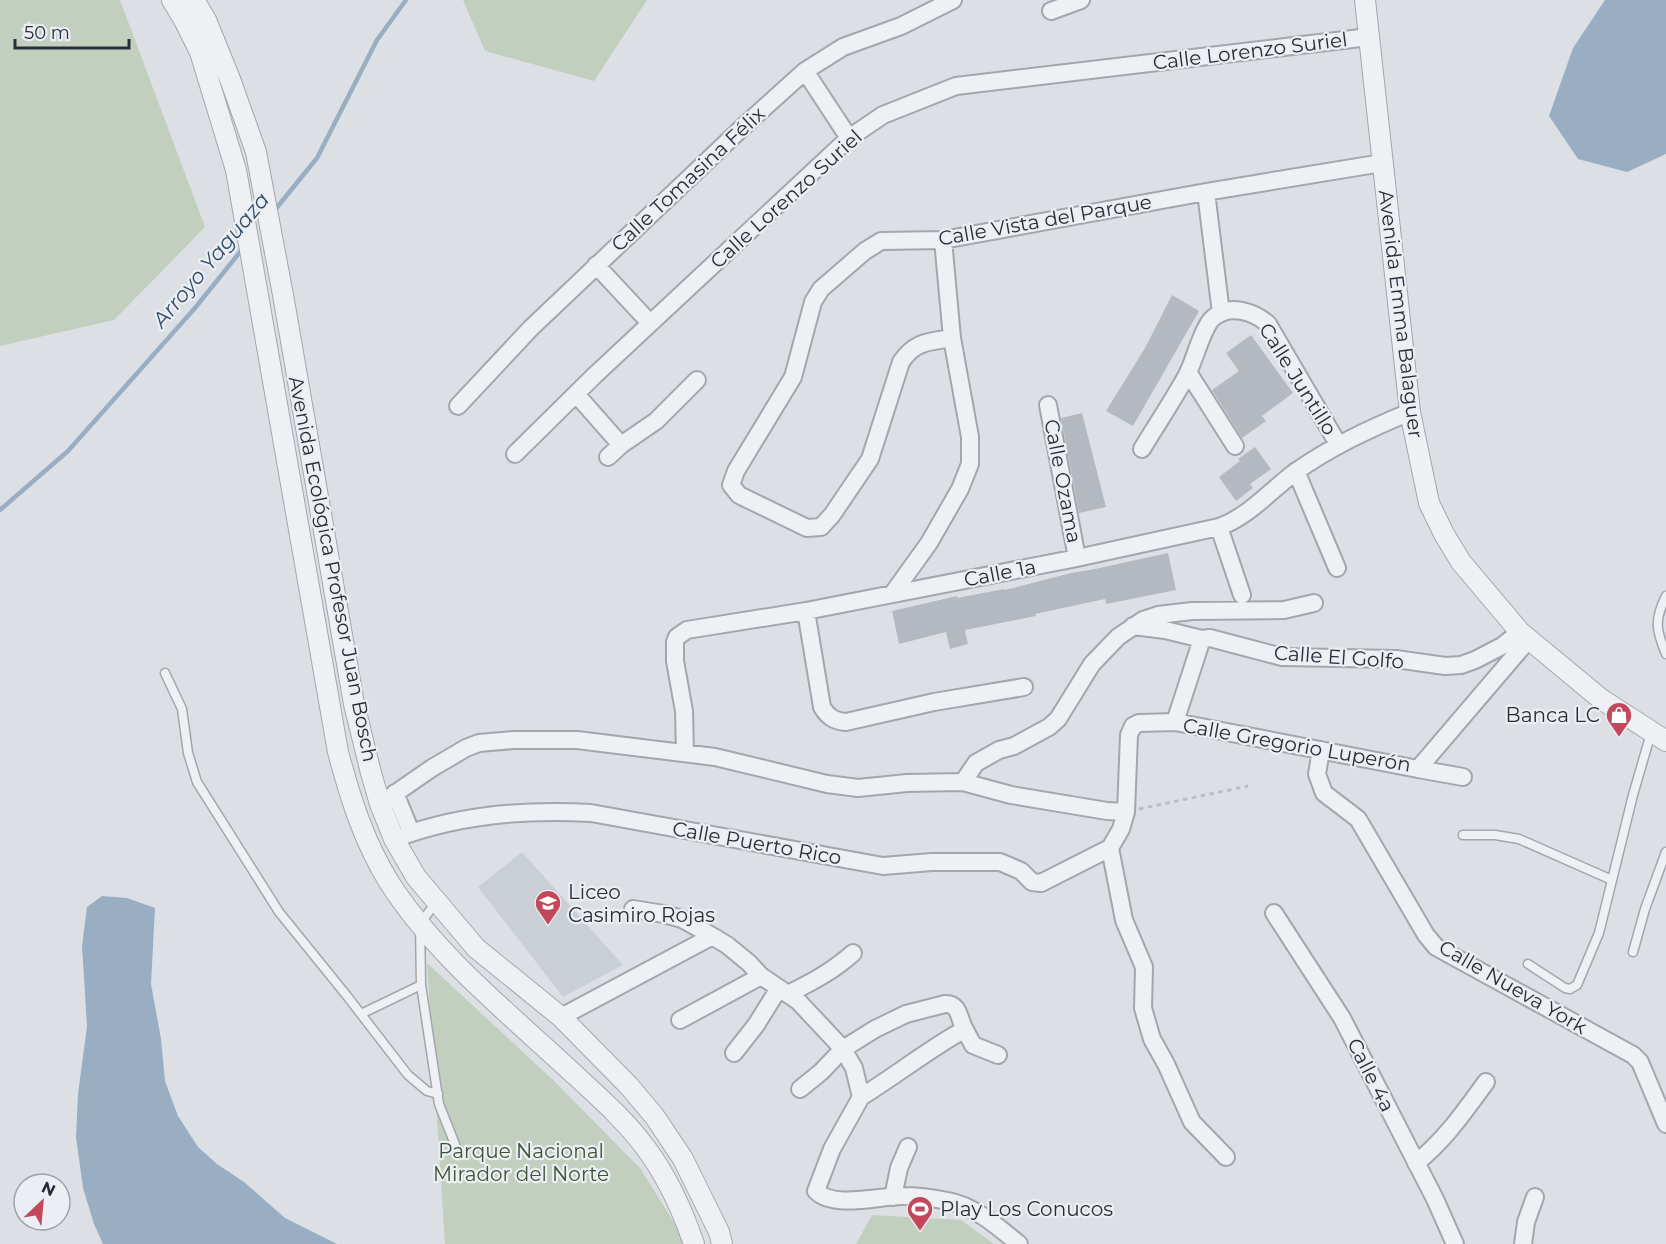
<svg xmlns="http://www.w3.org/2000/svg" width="1666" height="1244" font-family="Montserrat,sans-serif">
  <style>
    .built { fill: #cacfd6 }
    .green { fill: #c2cebe }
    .water { fill: #99adc3 }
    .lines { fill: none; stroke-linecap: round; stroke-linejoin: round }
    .stream { stroke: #99adc3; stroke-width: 4.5 }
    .building { fill: #b4b9c1 }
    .service-casing { stroke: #a2a7ae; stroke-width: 11 }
    .minor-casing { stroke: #a2a7ae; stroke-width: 20 }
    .tertiary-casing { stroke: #a2a7ae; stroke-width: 22 }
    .path { stroke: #babec4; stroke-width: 3; stroke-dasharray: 4.5 4.5; stroke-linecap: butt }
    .service { stroke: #eef0f4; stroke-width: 8 }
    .minor { stroke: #eef0f4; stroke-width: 16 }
    .tertiary { stroke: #eef0f4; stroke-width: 20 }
    .labels { text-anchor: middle; stroke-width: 4.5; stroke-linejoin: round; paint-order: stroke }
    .street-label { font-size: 20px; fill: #272e3a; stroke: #ebeef3 }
    .poi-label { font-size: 20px; fill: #272e3a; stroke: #ebeef3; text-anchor: start }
    .park-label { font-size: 20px; fill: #3b5535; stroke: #ebeef3 }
    .water-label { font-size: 21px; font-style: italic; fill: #344d6b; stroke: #ebeef3 }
  </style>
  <rect width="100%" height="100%" fill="#dce0e5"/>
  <path class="built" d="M522,852L623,965L563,997L478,887Z"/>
  <path class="green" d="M0,0H120L205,227L114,320L0,346Z
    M463,0H647L594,81L485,51Z
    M427,963L553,1080L640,1168L683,1237L684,1244H445Z
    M872,1215L961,1220L994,1244H856Z"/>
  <path class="water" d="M1605,0H1666V154L1627,172L1578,159L1549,116L1573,48Z
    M102,896L127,898L155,908L151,984L161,1039L165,1081L178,1116L198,1147L217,1164L244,1182L285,1218L337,1244H103L94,1224L83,1188L76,1137L78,1094L87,1026L82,946L87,907Z"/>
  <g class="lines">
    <path class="stream" d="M274,211L317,158L377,40L406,0
      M0,510L68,451L195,308L244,247"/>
  </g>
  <path class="building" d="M1172,295L1199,311L1133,426L1106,411L1145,348Z
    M1251,335L1293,393L1262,416L1266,421L1242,438L1212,390L1239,371L1226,353Z
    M1082,413L1106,507L1079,513L1061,418Z
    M1255,447L1271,469L1250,484L1253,488L1236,501L1219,477L1240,461L1238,459Z
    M1168,553L1176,590L1106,604L1105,599L1035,614L1036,616L965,630L968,644L950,649L946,632L899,644L892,611L957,596V598L1004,589L1005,590L1071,573L1095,569Z"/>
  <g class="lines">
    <g class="service-casing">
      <path id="service" d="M1666,596C1654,620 1656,630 1666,654
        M165,673L182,709L188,753L197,782L279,912L347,996L408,1075L427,1091L438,1094
        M1463,835H1495L1519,839L1612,880
        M436,902L420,924L421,985L439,1104L458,1152
        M1633,952L1645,909L1666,852
        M1528,964L1565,988L1570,989L1577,985L1599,933L1633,795L1651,733
        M361,1014L421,985"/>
    </g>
    <g class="minor-casing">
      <path id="minor" d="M1051,11L1081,0
        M805,71L849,138
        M1206,192L1221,313
        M596,265L650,323
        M952,338C929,342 915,341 901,362L870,459L832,515L821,527L807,528L739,495L731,485L736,471L793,377L813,302L821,289L865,251L881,241L943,240L1206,192L1382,163
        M1188,372L1235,446
        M576,394L621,445L656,421L697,380
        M1048,405L1077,558
        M458,406L531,328L745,125L805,71L843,47L901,26L953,0
        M1142,449C1157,424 1174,399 1188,373C1194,360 1204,325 1213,318C1230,303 1254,312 1268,324L1338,444
        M515,454L595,375L849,138L883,115L956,86L1369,37
        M608,457L621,445
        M1296,471L1337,568
        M1219,527L1242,595
        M893,593L929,543L960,489L970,464V437L952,338L943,240
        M806,611L822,707C828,717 834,721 846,722L934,702L1024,687
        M1133,626L1165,630L1202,639
        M1175,722L1202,639L1210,638L1282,657L1396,659L1445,666L1461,665L1475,660L1502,646L1520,632
        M1321,750L1317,774L1324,793L1358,819L1426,935L1436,947L1633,1055L1640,1062L1666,1124
        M685,753L684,711L675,661V642L677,637L687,630L806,611L1077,558L1219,527C1248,517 1270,491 1294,473C1330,447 1369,429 1410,412
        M1418,769L1463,777
        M963,782L976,763L999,750L1014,746L1049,727L1058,719L1092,664L1118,637L1143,620L1158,615L1192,611L1284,610L1314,603
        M395,793L411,832
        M380,804L432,768L466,748L479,743L514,740H577L715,757L827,784L858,788L907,783L963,782L1011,795L1107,811L1126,812
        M394,839C457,815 524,809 591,813L883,866L932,862H1000L1021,871L1032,882L1041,883L1110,848
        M1110,848L1121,829L1126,812L1129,735L1133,726L1139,723L1175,722L1418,769L1529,639
        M1110,848L1124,920L1144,967L1143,1008L1152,1039L1166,1064L1192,1122L1226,1157
        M633,909L664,914L682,919L700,929L727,945L749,963L761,976L798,1001L843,1049L854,1068L861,1097L832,1149L816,1191C833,1209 879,1196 902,1196C916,1196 933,1198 948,1201C975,1206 998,1227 1019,1244
        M1274,913L1342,1018L1435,1199L1455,1244
        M788,994C812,982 833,971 853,953
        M561,1017L709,938H716
        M680,1020L761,976
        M963,1026L973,1045L998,1055
        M734,1053L756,1025L779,988
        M800,1089L821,1072L843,1049L875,1029L906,1014L945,1004C958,1003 959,1016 963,1026L960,1032C925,1052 895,1076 861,1097
        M1416,1163C1445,1140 1464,1112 1486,1082
        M893,1197L899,1168L908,1147
        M1523,1244L1526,1222L1535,1197"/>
    </g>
    <g class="tertiary-casing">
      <path id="tertiary" d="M172,0L184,20L200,52L236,170L338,752C350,797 364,842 389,882C436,956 512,1016 575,1075C600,1098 625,1120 645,1147C667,1176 682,1209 694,1244
        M194,0L206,20L230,79L256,152L283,295L354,704L371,773L380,804L394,839L416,877L476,948L561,1017L629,1086L655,1117L683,1159L719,1232L722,1244
        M1365,0L1410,412L1429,503L1444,534L1461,562L1520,632L1601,699L1666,741"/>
    </g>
    <path class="path" d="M1139,809L1248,786"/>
    <use href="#service" class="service"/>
    <use href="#minor" class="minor"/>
    <use href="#tertiary" class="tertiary"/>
  </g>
  <defs>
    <g id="shop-pin" transform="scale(1.35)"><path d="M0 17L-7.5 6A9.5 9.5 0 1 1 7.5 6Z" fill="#c3485b" stroke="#ebeef3"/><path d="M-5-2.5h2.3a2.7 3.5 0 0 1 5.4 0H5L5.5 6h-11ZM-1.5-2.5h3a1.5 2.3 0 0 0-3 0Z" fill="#fff"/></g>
    <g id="school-pin" transform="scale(1.35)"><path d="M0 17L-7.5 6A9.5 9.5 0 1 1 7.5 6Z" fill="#c3485b" stroke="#ebeef3"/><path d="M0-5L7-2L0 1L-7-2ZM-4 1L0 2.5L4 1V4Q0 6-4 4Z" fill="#fff"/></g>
    <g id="stadium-pin" transform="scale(1.35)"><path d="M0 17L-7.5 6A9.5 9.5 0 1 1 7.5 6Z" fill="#c3485b" stroke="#ebeef3"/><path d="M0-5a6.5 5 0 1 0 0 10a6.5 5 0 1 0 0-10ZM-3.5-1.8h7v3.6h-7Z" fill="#fff"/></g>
  </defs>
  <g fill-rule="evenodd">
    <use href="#shop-pin" x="1619" y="715"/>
    <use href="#school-pin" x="548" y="903"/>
    <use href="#stadium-pin" x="920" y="1209"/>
  </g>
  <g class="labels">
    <g class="street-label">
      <text transform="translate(1250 51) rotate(-7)" y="7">Calle Lorenzo Suriel</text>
      <text transform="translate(688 179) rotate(-43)" y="7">Calle Tomasina Félix</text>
      <text transform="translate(786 199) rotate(-42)" y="7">Calle Lorenzo Suriel</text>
      <text transform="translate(1045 220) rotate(-10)" y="7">Calle Vista del Parque</text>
      <text transform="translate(1401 314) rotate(83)" y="7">Avenida Emma Balaguer</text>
      <text transform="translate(1298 379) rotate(58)" y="7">Calle Juntillo</text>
      <text transform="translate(1063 481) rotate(79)" y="7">Calle Ozama</text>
      <text transform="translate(333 569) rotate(79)" y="7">Avenida Ecológica Profesor Juan Bosch</text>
      <text transform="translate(1000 573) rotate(-11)" y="7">Calle 1a</text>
      <text transform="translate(1339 657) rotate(4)" y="7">Calle El Golfo</text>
      <text transform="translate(1297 745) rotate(10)" y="7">Calle Gregorio Luperón</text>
      <text transform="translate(757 843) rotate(10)" y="7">Calle Puerto Rico</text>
      <text transform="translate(1513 987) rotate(30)" y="7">Calle Nueva York</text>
      <text transform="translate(1371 1075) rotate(63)" y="7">Calle 4a</text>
    </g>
    <g class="poi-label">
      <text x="1600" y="722" text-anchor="end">Banca LC</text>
      <text x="568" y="899">Liceo<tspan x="568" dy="23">Casimiro Rojas</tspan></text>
      <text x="940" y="1216">Play Los Conucos</text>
    </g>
    <g class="park-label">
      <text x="521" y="1158">Parque Nacional<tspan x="521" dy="23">Mirador del Norte</tspan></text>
    </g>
    <g class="water-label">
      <text transform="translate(211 260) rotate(-50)" y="7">Arroyo Yaguaza</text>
    </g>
  </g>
  <g transform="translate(42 1202) rotate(26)"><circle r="28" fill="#ebeef3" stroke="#9da1a9" stroke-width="1.5"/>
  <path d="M0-4.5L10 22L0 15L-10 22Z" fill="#c3485b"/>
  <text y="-9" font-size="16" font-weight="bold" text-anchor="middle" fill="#272e3a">N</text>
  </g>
  <path d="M15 39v9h114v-9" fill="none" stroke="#272e3a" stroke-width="3"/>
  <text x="24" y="39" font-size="18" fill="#272e3a" stroke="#ebeef3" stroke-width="4.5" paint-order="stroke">50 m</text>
</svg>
